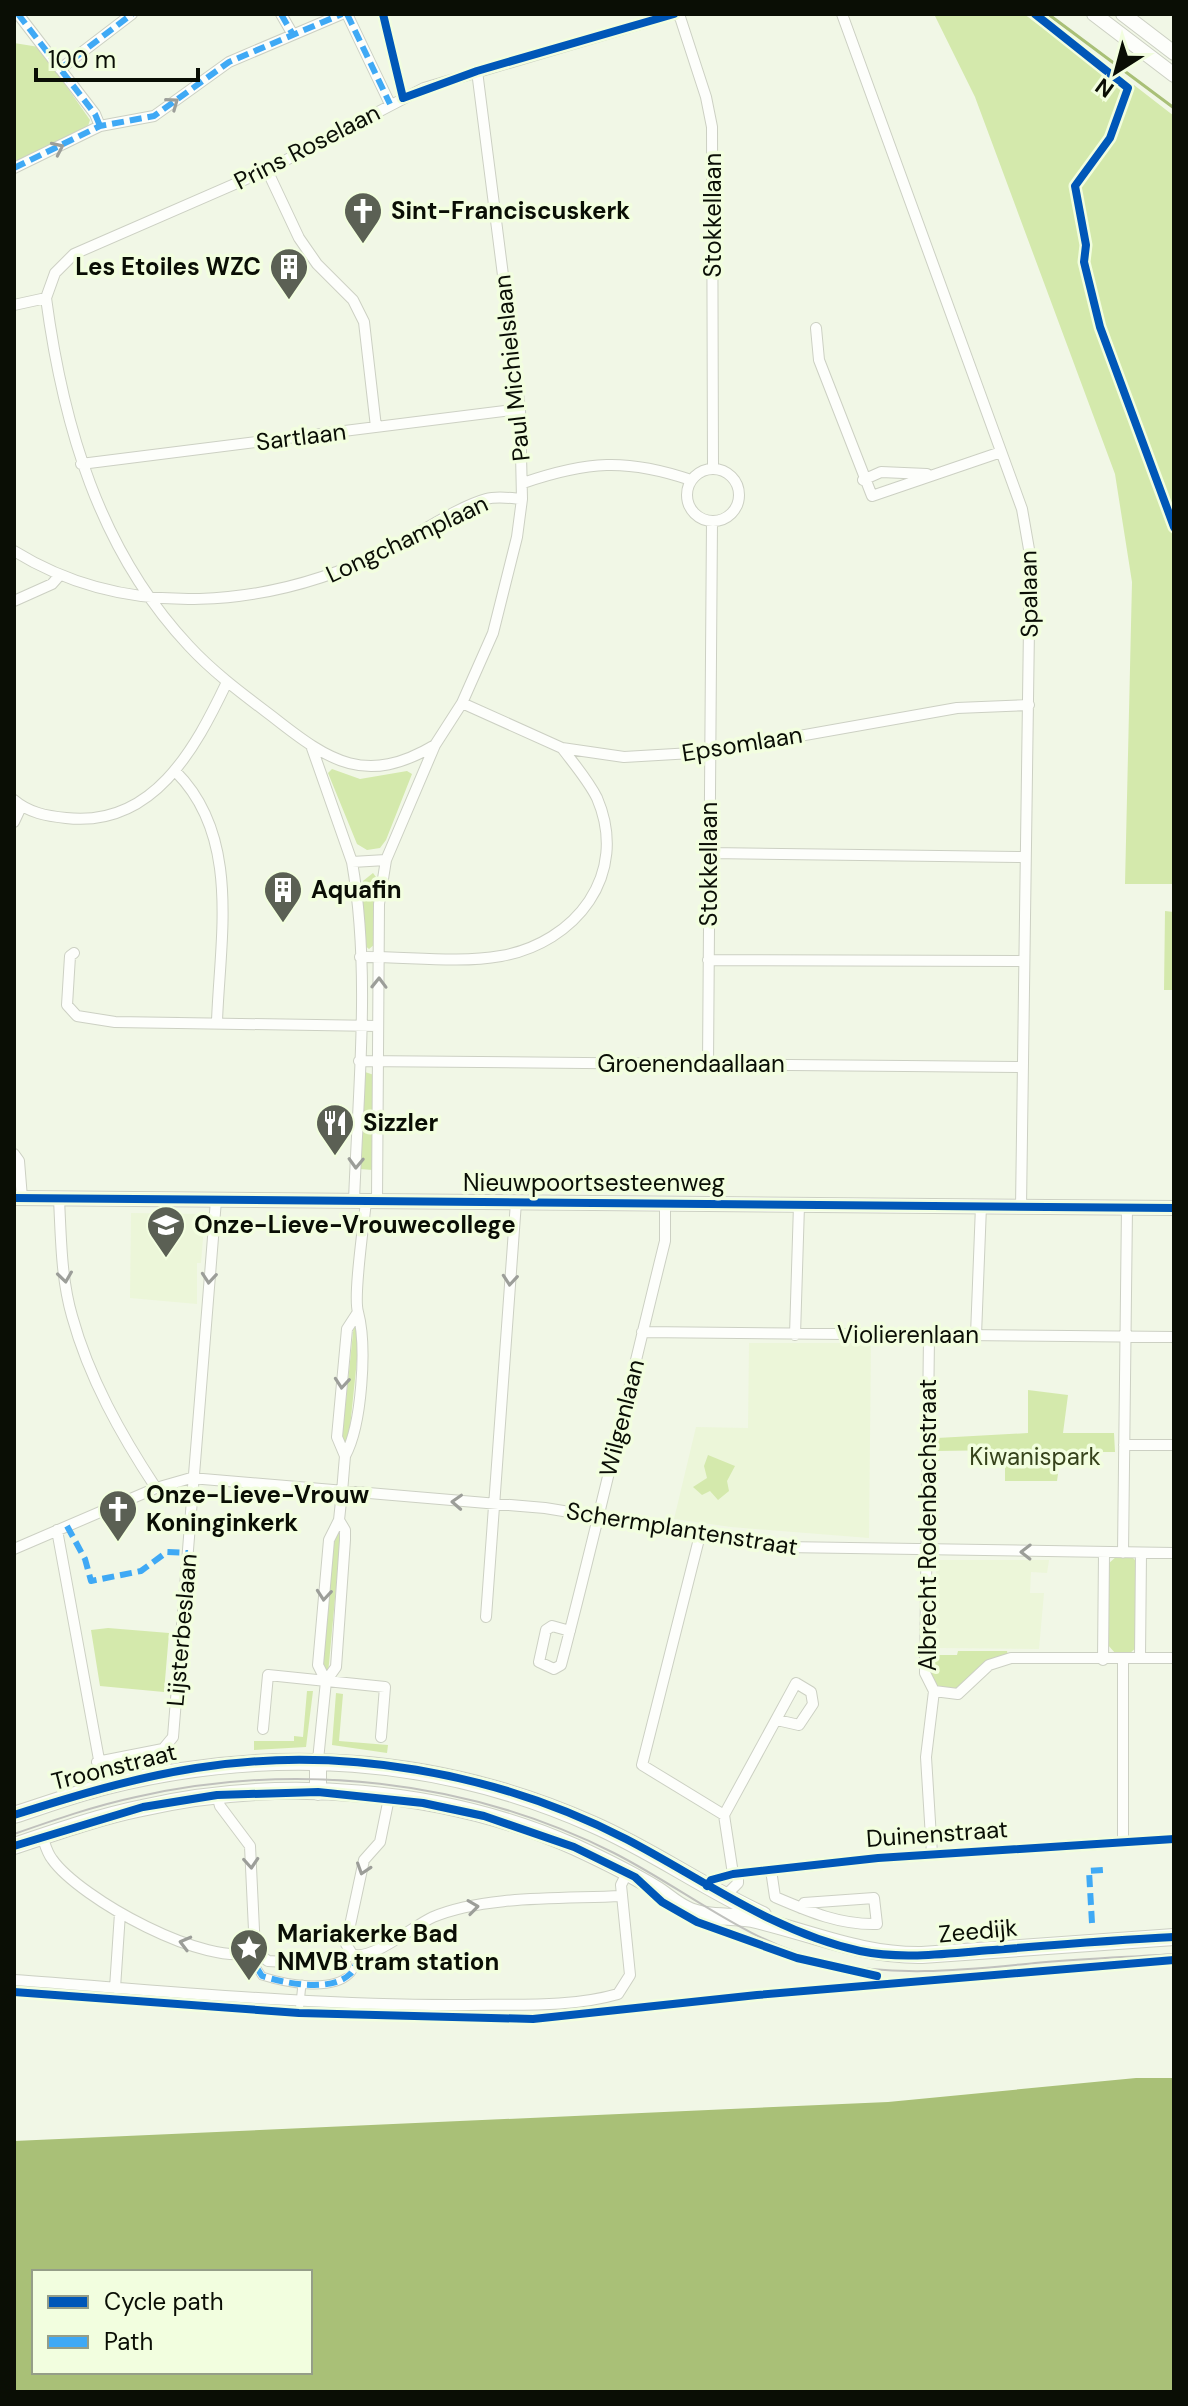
<svg xmlns="http://www.w3.org/2000/svg" width="1188" height="2406" font-family="'DM Sans',sans-serif">
  <style>
    .built { fill: #ecf6d9 }
    .green { fill: #d4e9ac }
    .water { fill: #a9c077; fill-rule: evenodd }
    .lines { fill: none; stroke-linecap: round; stroke-linejoin: round }
    .stream { stroke: #a9c077; stroke-width: 3 }
    .pedestrian-casing { stroke: #ccd0c3; stroke-width: 9 }
    .minor-casing { stroke: #ccd0c3; stroke-width: 12 }
    .secondary-casing { stroke: #ccd0c3; stroke-width: 16 }
    .primary-casing { stroke: #ccd0c3; stroke-width: 18 }
    .pedestrian { stroke: #fdfefb; stroke-width: 7 }
    .minor { stroke: #fdfefb; stroke-width: 10 }
    .secondary { stroke: #fdfefb; stroke-width: 14 }
    .primary { stroke: #fdfefb; stroke-width: 16 }
    .tram { stroke: #c0c1bd; stroke-width: 2 }
    .quiet { stroke: #3fa9f5; stroke-width: 6; stroke-dasharray: 12 6; stroke-linecap: butt }
    .cycleway-casing { stroke: #f2fedf; stroke-width: 13 }
    .cycleway { stroke: #0057b8; stroke-width: 8 }
    .oneway { stroke: #9c9e99 }
    .labels { text-anchor: middle; stroke-width: 7; stroke-linejoin: round; paint-order: stroke }
    .street-label { font-size: 24px; fill: #0a0e05; stroke: #f2fedf }
    .poi-label { font-size: 24px; font-weight: bold; fill: #0a0e05; stroke: #f2fedf; text-anchor: start }
    .park-label { font-size: 24px; fill: #36431b; stroke: #f2fedf }
  </style>
  <rect width="100%" height="100%" fill="#f1f7e6"/>
  <path class="built" d="M131,1213L205,1214L201,1263H197V1304L130,1298Z
    M749,1343H871L869,1538L731,1527L674,1519L696,1427L748,1428Z
    M936,1560H1049L1047,1573L1031,1572L1030,1593H1044L1039,1649L936,1648Z"/>
  <path class="green" d="M934,14H1024L1125,89L1134,85L1174,116V884H1125L1132,582L1115,474L975,97Z
    M14,43L39,47L90,120L87,129L14,163Z
    M332,769L360,779L407,771L412,774L386,840L380,848L367,850L357,844L328,773Z
    M373,873L376,877L375,944L369,949L363,944V881Z
    M1165,911L1174,912V990H1164Z
    M365,1072L374,1075L373,1170L360,1169Z
    M354,1323L360,1330L348,1447L342,1439Z
    M1028,1390L1068,1395L1063,1433H1114L1115,1452H1061L1057,1481H1005V1450L937,1451V1438L1028,1433Z
    M708,1455L735,1466L727,1481L729,1491L718,1500L710,1491L702,1495L693,1487L707,1478L704,1466Z
    M338,1531L341,1534L328,1674L322,1665L333,1542Z
    M1117,1556L1132,1557L1137,1562V1647L1129,1654H1116L1107,1644L1108,1564Z
    M108,1628L169,1633L164,1692L100,1686L91,1630Z
    M958,1651H1007L1008,1656L962,1689L940,1690L930,1681L927,1655H957Z
    M307,1691H313L306,1747L254,1750V1741H294V1736L303,1737Z
    M336,1693L343,1694L339,1741L388,1745L387,1753L332,1745Z"/>
  <path class="water" d="M1136,2078H1174V2392H14V2141L888,2102ZM34,2272H310V2372H34Z"/>
  <g class="lines">
    <path class="stream" d="M1048,14L1174,108"/>
    <g class="pedestrian-casing">
      <path id="pedestrian" d="M248,1954L262,1976C284,1983 331,1993 350,1974C354,1971 357,1961 359,1957
        M299,2013L302,1984"/>
    </g>
    <g class="minor-casing">
      <path id="minor" d="M18,14L95,114L100,126
        M281,14L292,33
        M347,14L390,104
        M679,14L706,97L712,127L713,469
        M842,14L1022,509L1030,555L1021,1207
        M60,69L132,14
        M14,168L100,126L154,116L229,62L342,14
        M267,170L299,238L317,264L353,300L364,322L376,427
        M46,298C63,425 99,550 189,646C214,673 244,695 273,717C330,762 366,786 435,745
        M14,305L46,298L55,273L74,254L267,170L424,88L674,14
        M816,328L819,360L872,496L1001,452
        M81,464L520,409
        M687 495a26 26 0 1 1 52 0a26 26 0 1 1-52 0Z
        M863,480L881,472L927,474
        M523,483C587,461 626,458 691,480
        M14,551C129,622 270,608 388,550C415,536 459,506 486,499C497,496 510,498 522,499
        M14,601L52,584L59,576
        M462,703L562,748L624,757L709,752L957,708L1029,705
        M312,748L352,862L386,860L435,745L462,703L493,633L517,537L522,499L520,409L477,71
        M176,772C241,837 220,938 217,1021
        M14,800C29,813 47,816 66,818C153,828 195,749 227,682
        M14,822L21,807
        M710,853L1025,857
        M352,862C371,972 358,1090 354,1201
        M74,953L70,956L67,1005L77,1016L115,1022L378,1026
        M360,957C405,956 456,964 501,956C575,943 630,875 597,798C588,780 574,764 562,748
        M708,960L1024,961
        M359,1061L1023,1067
        M708,1064L712,521
        M14,1154L19,1161L22,1198
        M59,1199C61,1237 61,1278 72,1316C89,1378 121,1435 156,1488
        M377,1201L379,904L386,860
        M642,1332L1174,1337
        M795,1335L799,1205
        M976,1335L981,1206
        M929,1336L925,1673L934,1691L926,1757L932,1854
        M1124,1445H1174
        M345,1456C362,1425 367,1346 358,1312C353,1296 364,1223 366,1201
        M57,1530L104,1787
        M700,1535L642,1765L724,1815
        M14,1549L156,1488L191,1478L545,1508L783,1547L1174,1553
        M1123,1553L1127,1207
        M486,1617L516,1202
        M570,1631L552,1626L546,1630L539,1662L554,1669L561,1665C598,1524 630,1382 665,1241V1204
        M1140,1657L1141,1553
        M1123,1659V1842
        M1103,1660L1104,1553
        M326,1681L318,1665L329,1540L339,1520L342,1492L345,1456L337,1437L347,1329L358,1312
        M934,1691L958,1694L989,1665L1011,1658H1174
        M263,1729L268,1675L385,1687L381,1737
        M318,1760L326,1681L336,1667L345,1540V1530L339,1520
        M97,1762L163,1749L173,1737L216,1200
        M217,1795L220,1806L250,1846L255,1951
        M42,1836C45,1844 47,1853 52,1859C79,1898 209,1970 255,1951
        M771,1870L775,1897C810,1912 840,1925 877,1924L874,1898L804,1903L801,1908
        M733,1874L724,1815L796,1683L811,1692L813,1704L799,1725L777,1720
        M707,1886L711,1880L733,1874L878,1858L1174,1839
        M724,1897L738,1883V1875
        M255,1951L268,1961L337,1965L352,1954C371,1962 413,1926 433,1917C485,1895 565,1899 621,1896
        M352,1954L346,1944L364,1860L380,1842L389,1798
        M14,1980C165,1991 315,2006 466,2005C515,2004 570,2008 618,1994L630,1975L621,1885L627,1873
        M115,1988L120,1913"/>
    </g>
    <g class="secondary-casing">
      <path id="secondary" d="M1094,14L1174,75
        M1123,14L1174,53
        M14,1198L1174,1208"/>
    </g>
    <g class="primary-casing">
      <path id="primary" d="M318,1792V1760
        M14,1815C45,1805 75,1794 107,1786C271,1745 437,1755 592,1824C652,1850 704,1888 763,1915
        M14,1846C56,1832 98,1817 142,1808C282,1776 444,1789 575,1847C603,1860 630,1873 656,1889C666,1895 675,1904 686,1909C705,1919 731,1915 752,1919C810,1932 861,1956 922,1955L1174,1937"/>
    </g>
    <use href="#pedestrian" class="pedestrian"/>
    <use href="#minor" class="minor"/>
    <use href="#secondary" class="secondary"/>
    <use href="#primary" class="primary"/>
    <path class="tram" d="M14,1834C54,1820 94,1806 136,1797C295,1761 468,1779 614,1853C685,1889 745,1941 824,1961C894,1978 964,1970 1035,1963C1081,1959 1128,1957 1174,1954"/>
    <path class="quiet" d="M18,14L95,114L100,126
      M281,14L292,33
      M347,14L390,104
      M60,69L132,14
      M14,168L100,126L154,116L229,62L342,14
      M67,1526L85,1559L91,1581L141,1571L167,1552L188,1553
      M1092,1923L1089,1871L1103,1870V1866
      M248,1954L262,1976C284,1983 331,1993 350,1974C354,1971 357,1961 359,1957"/>
    <g class="cycleway-casing">
      <path id="cycleway" d="M383,14L403,98L477,71L674,14
        M1035,14L1128,88L1110,138L1075,186L1086,245L1084,262L1100,327L1174,527
        M14,1198L1174,1208
        M14,1815C74,1796 133,1778 196,1768C340,1745 496,1772 626,1839C703,1879 773,1932 860,1951C904,1960 948,1953 993,1950C1053,1945 1113,1940 1174,1937
        M14,1846L143,1807L217,1795L318,1792L423,1803L484,1816L574,1847L635,1877L662,1902L697,1922L797,1958L877,1976
        M707,1886L711,1880L733,1874L878,1858L1174,1839
        M14,1992L299,2013L533,2019L757,1995L1174,1960"/>
    </g>
    <use href="#cycleway" class="cycleway"/>
  </g>
  <defs><path id="oneway-chevron" d="M-2-3.5L2.5 0L-2 3.5" fill="none" stroke-width="1.6" stroke-linecap="round" stroke-linejoin="round" transform="scale(2)"/></defs>
  <g class="oneway">
    <use href="#oneway-chevron" transform="translate(173 103) rotate(-36)"/>
    <use href="#oneway-chevron" transform="translate(58 148) rotate(-25)"/>
    <use href="#oneway-chevron" transform="translate(379 983) rotate(-89)"/>
    <use href="#oneway-chevron" transform="translate(356 1163) rotate(92)"/>
    <use href="#oneway-chevron" transform="translate(65 1277) rotate(82)"/>
    <use href="#oneway-chevron" transform="translate(209 1278) rotate(95)"/>
    <use href="#oneway-chevron" transform="translate(510 1280) rotate(95)"/>
    <use href="#oneway-chevron" transform="translate(342 1383) rotate(95)"/>
    <use href="#oneway-chevron" transform="translate(457 1502) rotate(-177)"/>
    <use href="#oneway-chevron" transform="translate(1026 1552) rotate(-179)"/>
    <use href="#oneway-chevron" transform="translate(324 1595) rotate(95)"/>
    <use href="#oneway-chevron" transform="translate(251 1863) rotate(86)"/>
    <use href="#oneway-chevron" transform="translate(363 1869) rotate(108)"/>
    <use href="#oneway-chevron" transform="translate(473 1907) rotate(-8)"/>
    <use href="#oneway-chevron" transform="translate(185 1943) rotate(-165)"/>
  </g>
  <defs>
    <g id="church-pin" transform="scale(2)"><path d="M0 17L-7.5 6A9.5 9.5 0 1 1 7.5 6Z" fill="#5b6054" stroke="#f2fedf"/><path d="M-1.2-6h2.4v3.5h3.3v2.4h-3.3V6h-2.4V-.1h-3.3v-2.4h3.3Z" fill="#fff"/></g>
    <g id="building-pin" transform="scale(2)"><path d="M0 17L-7.5 6A9.5 9.5 0 1 1 7.5 6Z" fill="#5b6054" stroke="#f2fedf"/><path d="M-4-6H4V6H1V3H-1V6H-4ZM-2.5-4.3h1.7v1.8h-1.7ZM.8-4.3h1.7v1.8H.8ZM-2.5-1h1.7V.8h-1.7ZM.8-1h1.7V.8H.8Z" fill="#fff"/></g>
    <g id="restaurant-pin" transform="scale(2)"><path d="M0 17L-7.5 6A9.5 9.5 0 1 1 7.5 6Z" fill="#5b6054" stroke="#f2fedf"/><path d="M-5-6h1v4h1v-4h1v4h1v-4h1v5L-1.5 .5V6h-2V.5L-5-1ZM5-6V6H3V1.5H1.5Q1.5-4 5-6Z" fill="#fff"/></g>
    <g id="school-pin" transform="scale(2)"><path d="M0 17L-7.5 6A9.5 9.5 0 1 1 7.5 6Z" fill="#5b6054" stroke="#f2fedf"/><path d="M0-5L7-2L0 1L-7-2ZM-4 1L0 2.5L4 1V4Q0 6-4 4Z" fill="#fff"/></g>
    <g id="sight-pin" transform="scale(2)"><path d="M0 17L-7.5 6A9.5 9.5 0 1 1 7.5 6Z" fill="#5b6054" stroke="#f2fedf"/><path d="M0-6L1.8-2.2L6-1.7L2.9 1.2L3.7 5.4L0 3.3L-3.7 5.4L-2.9 1.2L-6-1.7L-1.8-2.2Z" fill="#fff"/></g>
  </defs>
  <g fill-rule="evenodd">
    <use href="#church-pin" x="363" y="211"/>
    <use href="#building-pin" x="289" y="267"/>
    <use href="#building-pin" x="283" y="890"/>
    <use href="#restaurant-pin" x="335" y="1123"/>
    <use href="#school-pin" x="166" y="1225"/>
    <use href="#church-pin" x="118" y="1509"/>
    <use href="#sight-pin" x="249" y="1948"/>
  </g>
  <g class="labels">
    <g class="street-label">
      <text transform="translate(307 147) rotate(-27)" y="8">Prins Roselaan</text>
      <text transform="translate(713 215) rotate(-90)" y="8">Stokkellaan</text>
      <text transform="translate(512 368) rotate(-96)" y="8">Paul Michielslaan</text>
      <text transform="translate(301 437) rotate(-7)" y="8">Sartlaan</text>
      <text transform="translate(407 539) rotate(-25)" y="8">Longchamplaan</text>
      <text transform="translate(1029 594) rotate(-91)" y="8">Spalaan</text>
      <text transform="translate(742 744) rotate(-9)" y="8">Epsomlaan</text>
      <text transform="translate(709 864) rotate(-90)" y="8">Stokkellaan</text>
      <text x="691" y="1072">Groenendaallaan</text>
      <text x="594" y="1191">Nieuwpoortsesteenweg</text>
      <text x="908" y="1343">Violierenlaan</text>
      <text transform="translate(622 1418) rotate(-76)" y="8">Wilgenlaan</text>
      <text transform="translate(928 1525) rotate(-90)" y="8">Albrecht Rodenbachstraat</text>
      <text transform="translate(682 1529) rotate(9)" y="8">Schermplantenstraat</text>
      <text transform="translate(182 1630) rotate(-85)" y="8">Lijsterbeslaan</text>
      <text transform="translate(114 1767) rotate(-14)" y="8">Troonstraat</text>
      <text transform="translate(937 1834) rotate(-4)" y="8">Duinenstraat</text>
      <text transform="translate(978 1931) rotate(-5)" y="8">Zeedijk</text>
    </g>
    <g class="poi-label">
      <text x="391" y="219">Sint-Franciscuskerk</text>
      <text x="261" y="275" text-anchor="end">Les Etoiles WZC</text>
      <text x="311" y="898">Aquafin</text>
      <text x="363" y="1131">Sizzler</text>
      <text x="194" y="1233">Onze-Lieve-Vrouwecollege</text>
      <text x="146" y="1503">Onze-Lieve-Vrouw<tspan x="146" dy="28">Koninginkerk</tspan></text>
      <text x="277" y="1942">Mariakerke Bad<tspan x="277" dy="28">NMVB tram station</tspan></text>
    </g>
    <g class="park-label">
      <text x="1035" y="1465">Kiwanispark</text>
    </g>
  </g>
  <rect width="1188" height="2406" fill="none" stroke="#0a0e05" stroke-width="32"/>
  <rect x="32" y="2270" width="280" height="104" fill="#f2fedf" stroke="#959e88" stroke-width="2"/>
  <rect x="48" y="2296" width="40" height="12" fill="#0057b8" stroke="#959e88" stroke-width="2"/>
  <text x="104" y="2310" font-size="24" fill="#0a0e05">Cycle path</text>
  <rect x="48" y="2336" width="40" height="12" fill="#3fa9f5" stroke="#959e88" stroke-width="2"/>
  <text x="104" y="2350" font-size="24" fill="#0a0e05">Path</text>
  <g transform="translate(1116 72) rotate(216)" stroke="#f2fedf" stroke-width="6" paint-order="stroke">
  <path d="M0-6L14 30L0 20L-14 30Z" fill="#0a0e05"/>
  <text y="-12" font-size="22" font-weight="bold" text-anchor="middle" fill="#0a0e05">N</text>
  </g>
  <path d="M36 68v12h162v-12" fill="none" stroke="#0a0e05" stroke-width="4"/>
  <text x="48" y="68" font-size="24" fill="#0a0e05" stroke="#f2fedf" stroke-width="6" paint-order="stroke">100 m</text>
</svg>
